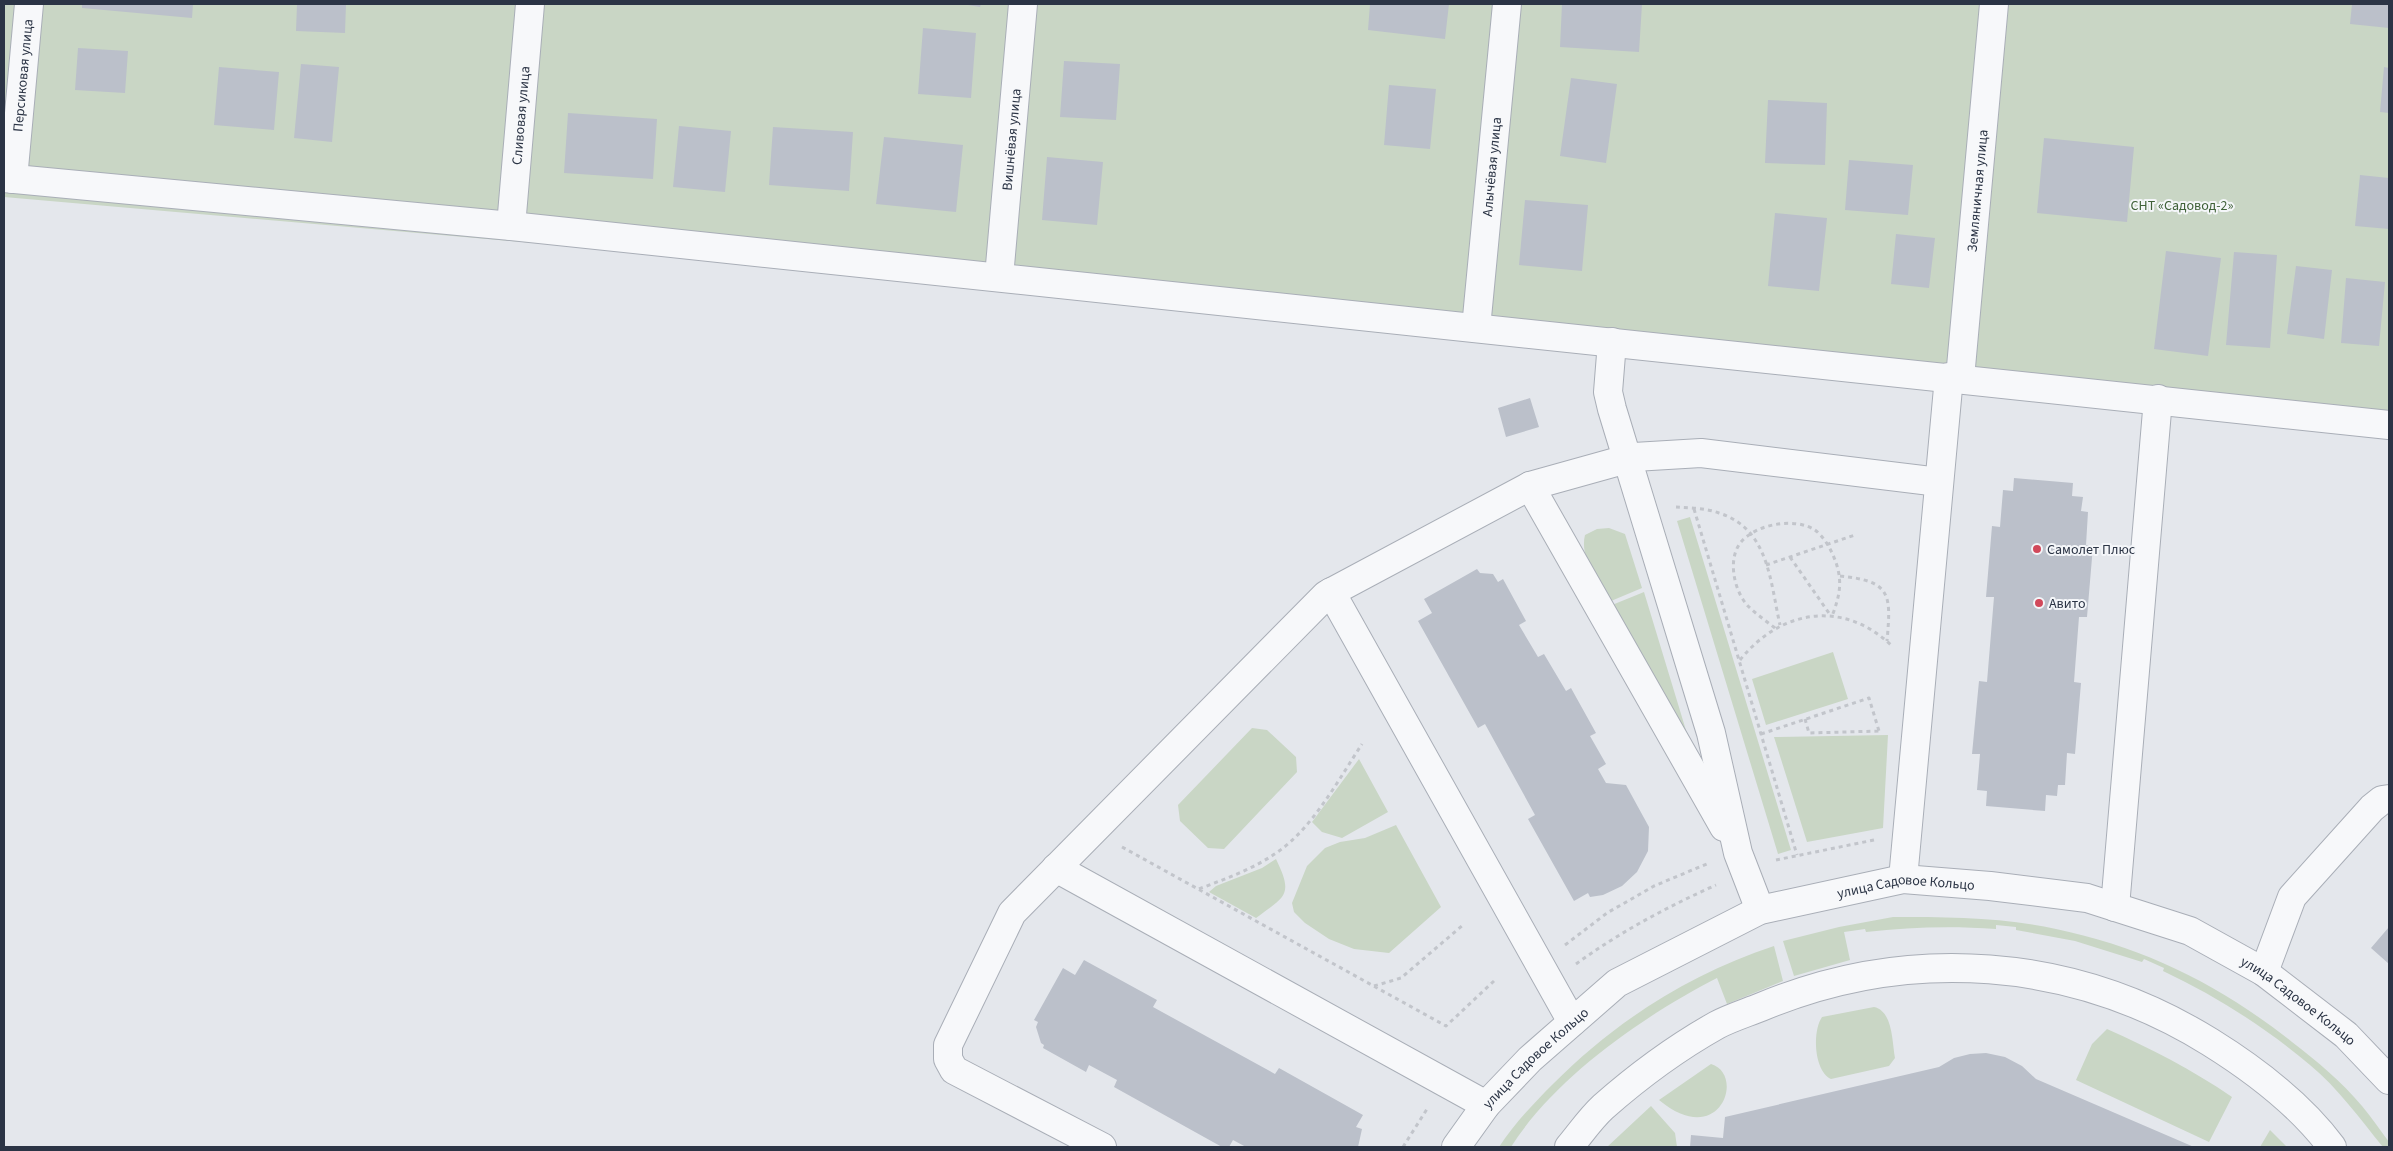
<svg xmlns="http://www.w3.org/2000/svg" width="2393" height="1151" font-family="'Source Sans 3',sans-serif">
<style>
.green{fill:#c9d6c5}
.building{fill:#bbc0ca}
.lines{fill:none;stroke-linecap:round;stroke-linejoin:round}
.minor-casing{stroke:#a9aeb7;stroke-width:30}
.path{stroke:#c2c5cb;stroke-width:3;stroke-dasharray:4 4;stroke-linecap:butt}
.minor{stroke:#f7f8fa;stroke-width:28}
.poi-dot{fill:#d1495b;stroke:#f4f6f9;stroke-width:2}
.labels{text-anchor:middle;stroke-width:4;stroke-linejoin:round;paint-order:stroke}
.street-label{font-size:14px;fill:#2b3445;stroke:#f4f6f9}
.park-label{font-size:14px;fill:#3f6138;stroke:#f4f6f9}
.poi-label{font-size:14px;fill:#2b3445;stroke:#f4f6f9;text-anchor:start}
</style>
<rect width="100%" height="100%" fill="#e4e7ec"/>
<!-- green -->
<path class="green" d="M 4,4 L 2389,4 L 2389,430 L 1040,287 L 4,197 Z
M 1690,517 L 1791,850 L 1778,854 L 1677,521 Z
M 1609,528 L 1625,534 L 1642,588 L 1611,601 C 1600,582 1579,559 1585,535 L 1597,529 Z
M 1644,592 L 1688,737 L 1612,605 Z
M 1833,652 L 1848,699 L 1766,725 L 1752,679 Z
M 1252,728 L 1267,730 L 1296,757 L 1297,772 L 1224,849 L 1208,848 L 1180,821 L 1178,805 Z
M 1888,735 L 1883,828 L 1807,842 L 1774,737 Z
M 1359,759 L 1388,812 L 1342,838 L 1322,832 L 1312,822 Z
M 1396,825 L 1441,907 L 1389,953 L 1354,949 L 1329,939 L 1305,923 L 1294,912 L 1292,903 L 1307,866 L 1325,848 L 1340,842 L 1365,838 Z
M 1276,859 C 1294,896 1285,896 1256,918 L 1209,892 L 1216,886 L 1262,868 Z
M 1893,917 C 1947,917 2003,917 2056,929 C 2146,948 2220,985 2292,1042 C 2317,1061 2342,1082 2362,1106 C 2372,1118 2380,1130 2389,1142 L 2389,1147 L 2383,1147 C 2360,1119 2338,1088 2310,1065 C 2265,1027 2216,996 2163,971 L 2164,968 L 2144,959 L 2142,962 L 2075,941 L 2016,930 L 2016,927 L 1996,925 L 1996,929 C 1952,926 1910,927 1866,932 L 1865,929 L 1844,932 L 1850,960 L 1794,976 L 1783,941 L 1839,927 Z
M 1774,946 L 1783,981 L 1727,1004 L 1717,978 C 1645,1015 1555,1077 1511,1147 L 1499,1147 C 1514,1124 1534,1103 1553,1084 C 1616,1021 1689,974 1774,946 Z
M 1874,1007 C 1893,1011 1892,1042 1895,1058 L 1889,1066 L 1831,1079 C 1814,1071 1812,1032 1822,1017 Z
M 2107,1029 C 2152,1049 2191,1069 2232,1097 L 2209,1142 L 2076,1080 L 2092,1044 Z
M 1711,1064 C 1746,1074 1720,1151 1659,1100 Z
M 1651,1106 L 1675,1133 L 1677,1147 L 1607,1147 Z
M 2270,1130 L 2287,1147 L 2260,1147 Z"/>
<!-- building -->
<path class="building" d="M 82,4 L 193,4 L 192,18 L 82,8 Z
M 297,4 L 346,4 L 345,33 L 296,31 Z
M 962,4 L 981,4 L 980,7 Z
M 1370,4 L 1449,4 L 1445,39 L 1368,30 Z
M 1562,4 L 1642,4 L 1639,52 L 1560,47 Z
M 2352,4 L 2389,4 L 2389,28 L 2350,24 Z
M 923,28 L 976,33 L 971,98 L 918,94 Z
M 78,48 L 128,51 L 125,93 L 75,90 Z
M 1064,61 L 1120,64 L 1116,120 L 1060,117 Z
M 301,64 L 339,67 L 332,142 L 294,138 Z
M 219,67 L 279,72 L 274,130 L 214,125 Z
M 2384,67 L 2389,68 L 2389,113 L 2380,112 Z
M 1571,78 L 1617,84 L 1606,163 L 1560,156 Z
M 1389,85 L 1436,89 L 1430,149 L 1384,145 Z
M 1768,100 L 1827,103 L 1825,165 L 1765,163 Z
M 568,113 L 657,119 L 653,179 L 564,173 Z
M 679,126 L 731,131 L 725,192 L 673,187 Z
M 773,127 L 853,132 L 849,191 L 769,185 Z
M 884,137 L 963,145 L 956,212 L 876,204 Z
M 2044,138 L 2134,147 L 2127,222 L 2037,213 Z
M 1047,157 L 1103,162 L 1097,225 L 1042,220 Z
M 1849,160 L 1913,165 L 1908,215 L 1845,210 Z
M 2360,175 L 2389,178 L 2389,229 L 2355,226 Z
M 1525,200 L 1588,205 L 1582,271 L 1519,265 Z
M 1775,213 L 1827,218 L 1819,291 L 1768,286 Z
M 1896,234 L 1935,238 L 1929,288 L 1891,284 Z
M 2166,251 L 2221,258 L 2208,356 L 2154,349 Z
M 2234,252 L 2277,255 L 2270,348 L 2226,345 Z
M 2296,266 L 2332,270 L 2324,339 L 2287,334 Z
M 2346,278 L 2385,282 L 2379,346 L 2341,343 Z
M 1530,398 L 1539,427 L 1506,437 L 1498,408 Z
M 2014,478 L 2073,483 L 2072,496 L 2083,497 L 2081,511 L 2088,512 L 2086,545 L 2093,546 L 2087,617 L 2079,617 L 2074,682 L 2081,683 L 2075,754 L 2067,753 L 2065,785 L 2058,785 L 2057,796 L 2046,795 L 2045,811 L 1986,806 L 1987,791 L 1977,790 L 1980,754 L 1972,754 L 1979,681 L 1987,682 L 1994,597 L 1986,597 L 1992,526 L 2000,527 L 2003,490 L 2013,491 Z
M 1477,569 L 1480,573 L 1493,574 L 1498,582 L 1503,579 L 1526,621 L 1519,625 L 1538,657 L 1544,654 L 1566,691 L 1571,688 L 1596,733 L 1590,736 L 1606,764 L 1598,769 L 1606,783 L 1626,785 L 1649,827 L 1648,851 L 1637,872 L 1622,886 L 1603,895 L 1590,897 L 1588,893 L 1574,901 L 1528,819 L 1535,815 L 1485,724 L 1478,728 L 1418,621 L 1432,613 L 1424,599 Z
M 2389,927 L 2389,964 L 2371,948 Z
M 1084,960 L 1157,1000 L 1153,1007 L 1275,1074 L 1279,1068 L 1363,1115 L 1356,1127 L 1362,1129 L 1358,1147 L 1246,1147 L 1233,1140 L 1229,1147 L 1222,1147 L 1114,1087 L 1117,1080 L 1089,1065 L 1086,1072 L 1043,1048 L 1044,1045 L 1041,1043 L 1036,1027 L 1038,1022 L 1034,1020 L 1063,968 L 1075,975 Z
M 1986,1053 L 2005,1057 L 2022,1066 L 2036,1079 L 2194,1147 L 1690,1147 L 1691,1135 L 1723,1138 L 1725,1117 L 1939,1067 L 1954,1058 L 1970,1054 Z"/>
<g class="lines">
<defs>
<g id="minor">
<path d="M 4,178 L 511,226 L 2389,425"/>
<path id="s1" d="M 13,179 L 29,4"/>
<path id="s2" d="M 511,226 L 530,4"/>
<path id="s3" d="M 999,277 L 1023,4"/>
<path id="s4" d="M 1476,328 L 1507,4"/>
<path d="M 1612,342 L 1608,392 L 1612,409 L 1711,733 L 1738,853 L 1760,910"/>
<path id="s5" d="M 1960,378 L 1994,4"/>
<path d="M 1530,486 L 1724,827"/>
<path d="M 1331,592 L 1572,1022"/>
<path d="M 1056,868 L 1486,1105"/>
<path d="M 1903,879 L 1949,377"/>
<path d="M 2115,907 L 2158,399"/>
<path d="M 2264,972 L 2292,897 L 2372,808 L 2382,800 L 2389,799"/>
<path d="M 1102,1147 L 954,1070 L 948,1059 L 948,1045 L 1012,913 L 1326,595 L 1530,486 L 1634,457 L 1701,453 L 1939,482"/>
<path id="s6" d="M 1456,1147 L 1486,1105 L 1530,1059 L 1617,983 L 1760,910 L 1903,879 L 1990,886 L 2087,898 L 2190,931 L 2264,972 L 2346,1035 L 2389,1080"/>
<path d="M 1569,1147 C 1580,1134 1590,1119 1603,1107 C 1637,1077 1676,1048 1717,1025 C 1730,1018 1746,1013 1761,1007 C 1909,945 2073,957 2210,1042 C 2255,1070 2300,1104 2332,1147"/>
</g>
</defs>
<!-- minor casing -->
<use href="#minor" class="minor-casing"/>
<!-- path -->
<path class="path" d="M 1676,507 C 1690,508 1706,508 1719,513 C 1769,529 1770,581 1780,625
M 1694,509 L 1797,855
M 1790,557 L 1831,616
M 1766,565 L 1855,535
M 1840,576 C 1892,581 1891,595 1887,641
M 1775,628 C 1766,621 1756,614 1748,606 C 1734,591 1727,559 1741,542 C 1756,524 1795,517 1815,530 C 1823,536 1829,546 1833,555 C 1843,578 1841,593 1832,616
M 1740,660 C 1780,610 1842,599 1891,645
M 1805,719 L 1809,733 L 1880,731
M 1761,734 L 1869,698 L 1879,731
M 1122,847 L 1446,1026 L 1494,981
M 1776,860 L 1874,840
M 1199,889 C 1227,878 1254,869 1279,851 C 1313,827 1339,779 1362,744
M 1565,945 L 1607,913 L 1654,886 L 1709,863
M 1576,964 C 1620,932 1667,907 1716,885
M 1374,986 L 1401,978 L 1463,925
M 1403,1147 L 1427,1109"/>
<!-- minor -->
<use href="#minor" class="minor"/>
</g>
<!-- markers -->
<g class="poi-dot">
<circle cx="2037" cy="549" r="5"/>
<circle cx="2039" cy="603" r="5"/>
</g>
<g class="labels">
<!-- street labels -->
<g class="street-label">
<text dy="5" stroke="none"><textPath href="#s1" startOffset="104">Персиковая улица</textPath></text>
<text dy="5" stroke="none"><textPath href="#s2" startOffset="111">Сливовая улица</textPath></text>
<text dy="5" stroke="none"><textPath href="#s3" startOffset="138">Вишнёвая улица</textPath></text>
<text dy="5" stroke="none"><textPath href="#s4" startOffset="162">Алычёвая улица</textPath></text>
<text dy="5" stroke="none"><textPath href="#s5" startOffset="188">Земляничная улица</textPath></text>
<text dy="5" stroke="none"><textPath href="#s6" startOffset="540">улица Садовое Кольцо</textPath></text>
<text dy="5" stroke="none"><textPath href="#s6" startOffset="960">улица Садовое Кольцо</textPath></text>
<text dy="5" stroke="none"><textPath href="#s6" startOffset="120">улица Садовое Кольцо</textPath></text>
</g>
<!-- park labels -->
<g class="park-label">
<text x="2182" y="210">СНТ «Садовод-2»</text>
</g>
<!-- poi labels -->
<g class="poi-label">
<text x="2047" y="554">Самолет Плюс</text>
<text x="2049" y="608">Авито</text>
</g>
</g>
<!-- border -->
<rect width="2393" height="1151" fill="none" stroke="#2b3445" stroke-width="10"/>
</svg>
